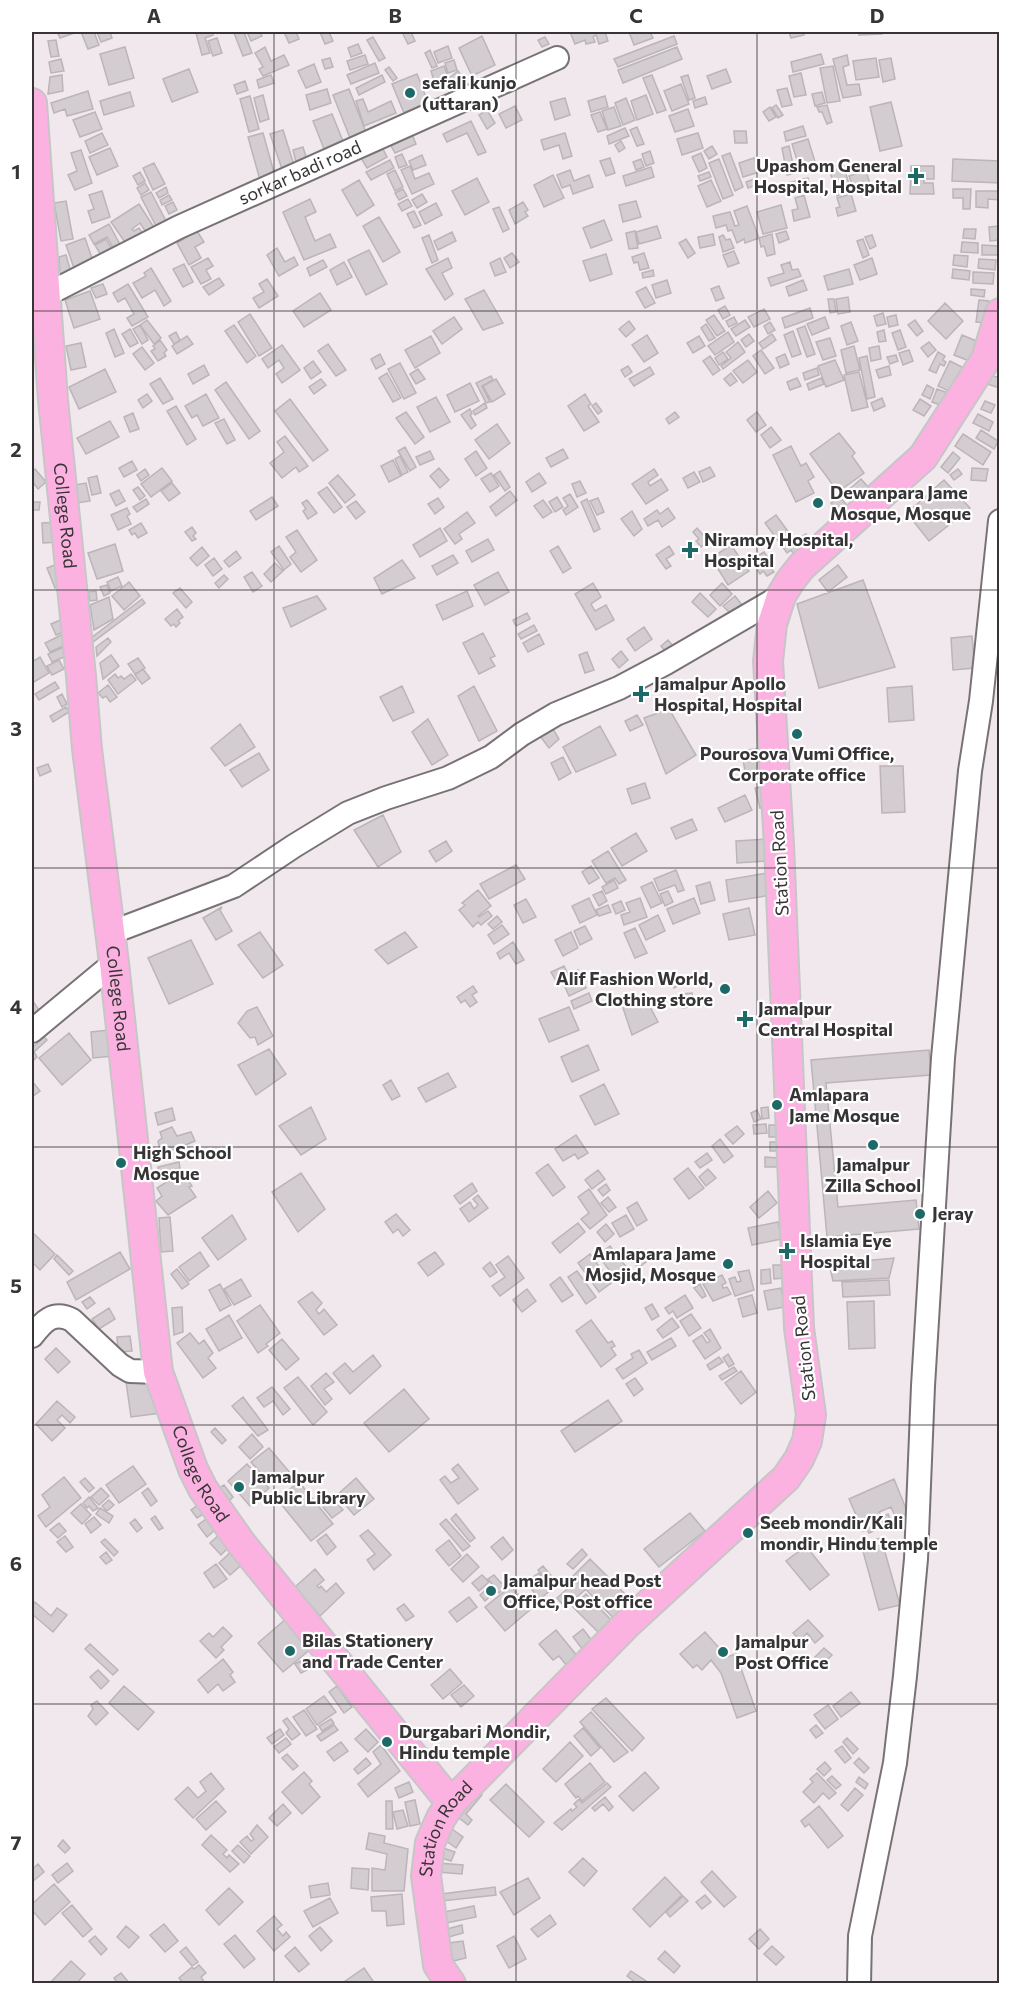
<svg xmlns="http://www.w3.org/2000/svg" width="1031" height="2015" font-family="Commissioner,sans-serif">
<style>
.building{fill:#d3ccd0;stroke:#bbb4b8;stroke-width:1.5}
.lines{fill:none;stroke-linecap:round;stroke-linejoin:round}
.minor-casing{stroke:#787275;stroke-width:26}
.major-casing{stroke:#c7c6c6;stroke-width:32}
.minor{stroke:#fff;stroke-width:22}
.major{stroke:#fbb2e1;stroke-width:28}
.grid{fill:none;stroke:#363435;stroke-width:1.5;stroke-opacity:0.55}
.poi-dot{fill:#1c6967;stroke:#fff;stroke-width:2}
.labels{text-anchor:middle;stroke-width:4.5;stroke-linejoin:round;paint-order:stroke}
.poi-label{font-size:18px;font-weight:bold;fill:#363435;stroke:#fff;text-anchor:start}
.street-label{font-size:18px;fill:#363435;stroke:#fff}
.neatline{fill:none;stroke:#363435;stroke-width:2}
.grid-label{font-size:20px;text-anchor:middle;font-weight:bold;fill:#363435}
</style>
<rect width="100%" height="100%" fill="#f0e8ed"/>
<!-- building -->
<path class="building" d="M 57,32 L 77,32 L 60,38 Z
M 81,32 L 94,32 L 99,45 L 88,49 Z
M 97,32 L 110,32 L 112,38 L 101,42 Z
M 200,32 L 212,32 L 213,35 L 205,38 L 210,53 L 202,55 L 196,33 Z
M 237,32 L 244,32 L 252,53 L 243,56 L 234,33 Z
M 247,32 L 260,32 L 262,36 L 251,41 Z
M 284,32 L 296,32 L 299,39 L 289,43 Z
M 320,32 L 329,32 L 333,41 L 325,44 Z
M 402,32 L 411,32 L 415,41 L 408,44 Z
M 570,32 L 605,32 L 608,41 L 599,44 L 596,35 L 593,37 L 595,42 L 586,44 L 585,40 L 575,44 Z
M 629,32 L 650,32 L 653,38 L 634,45 Z
M 789,32 L 803,32 L 804,35 L 791,38 Z
M 859,32 L 882,32 L 882,34 L 859,35 Z
M 482,36 L 495,65 L 472,76 L 459,48 Z
M 674,36 L 677,44 L 618,67 L 614,59 Z
M 373,37 L 385,58 L 379,61 L 367,40 Z
M 545,37 L 549,44 L 542,47 L 538,40 Z
M 217,38 L 222,53 L 213,56 L 208,41 Z
M 56,40 L 59,56 L 51,57 L 48,41 Z
M 358,44 L 362,53 L 351,57 L 348,48 Z
M 448,46 L 452,58 L 438,63 L 434,52 Z
M 125,47 L 134,78 L 109,85 L 100,54 Z
M 265,47 L 271,61 L 284,55 L 289,65 L 263,76 L 259,69 L 263,67 L 255,53 Z
M 677,47 L 682,59 L 623,83 L 618,70 Z
M 430,50 L 437,66 L 432,68 L 425,53 Z
M 821,54 L 824,64 L 793,72 L 791,62 Z
M 365,55 L 368,64 L 350,70 L 347,61 Z
M 847,55 L 849,65 L 843,67 L 847,85 L 859,84 L 861,95 L 843,98 L 833,59 Z
M 330,58 L 333,67 L 325,69 L 322,60 Z
M 876,58 L 879,77 L 856,80 L 853,61 Z
M 891,58 L 895,79 L 883,82 L 879,60 Z
M 61,59 L 64,71 L 51,73 L 49,62 Z
M 454,60 L 457,70 L 448,73 L 445,63 Z
M 375,63 L 379,73 L 351,84 L 347,75 Z
M 314,64 L 321,82 L 306,88 L 298,71 Z
M 444,66 L 448,77 L 434,81 L 431,71 Z
M 833,66 L 840,101 L 827,103 L 820,68 Z
M 389,67 L 397,78 L 393,81 L 385,70 Z
M 189,69 L 198,92 L 172,102 L 163,79 Z
M 726,69 L 731,82 L 712,89 L 707,76 Z
M 458,71 L 468,84 L 459,90 L 449,78 Z
M 801,73 L 806,95 L 794,97 L 789,76 Z
M 417,74 L 428,102 L 404,113 L 392,84 Z
M 62,75 L 63,91 L 48,94 L 50,77 Z
M 271,75 L 274,83 L 259,88 L 257,80 Z
M 382,75 L 385,82 L 359,95 L 356,88 Z
M 652,75 L 666,110 L 657,113 L 643,78 Z
M 688,75 L 695,98 L 689,100 L 681,77 Z
M 245,81 L 248,90 L 237,94 L 234,85 Z
M 681,84 L 689,104 L 672,111 L 664,91 Z
M 787,88 L 792,105 L 782,107 L 777,90 Z
M 327,89 L 331,103 L 310,110 L 306,95 Z
M 349,89 L 366,132 L 350,138 L 333,95 Z
M 88,91 L 93,109 L 67,116 L 65,109 L 54,113 L 51,103 Z
M 130,92 L 134,106 L 104,115 L 100,101 Z
M 822,92 L 825,103 L 815,106 L 812,94 Z
M 263,95 L 269,119 L 260,122 L 254,98 Z
M 646,95 L 653,114 L 637,120 L 631,101 Z
M 250,96 L 259,129 L 249,132 L 240,99 Z
M 605,96 L 608,107 L 591,112 L 588,101 Z
M 705,97 L 707,104 L 695,108 L 693,101 Z
M 565,98 L 570,115 L 555,120 L 550,102 Z
M 626,98 L 635,120 L 623,125 L 615,103 Z
M 363,99 L 368,112 L 391,101 L 396,113 L 364,126 L 356,101 Z
M 891,102 L 902,146 L 880,151 L 870,107 Z
M 776,105 L 783,115 L 778,118 L 772,108 Z
M 827,105 L 832,122 L 827,124 L 822,112 L 819,112 L 817,107 Z
M 515,106 L 522,120 L 506,128 L 499,114 Z
M 614,107 L 621,126 L 608,130 L 602,111 Z
M 770,107 L 776,117 L 769,121 L 763,112 Z
M 688,109 L 694,126 L 675,132 L 669,116 Z
M 487,110 L 495,123 L 487,129 L 479,115 Z
M 95,112 L 102,129 L 80,137 L 73,120 Z
M 600,112 L 607,129 L 598,132 L 591,115 Z
M 332,114 L 343,141 L 324,149 L 313,121 Z
M 471,121 L 486,152 L 478,155 L 467,133 L 447,142 L 443,134 Z
M 803,126 L 806,136 L 786,141 L 784,132 Z
M 637,127 L 644,144 L 637,146 L 630,130 Z
M 625,128 L 629,136 L 609,144 L 607,136 Z
M 283,130 L 294,165 L 282,169 L 270,134 Z
M 734,131 L 746,131 L 747,143 L 735,143 Z
M 102,133 L 108,145 L 90,153 L 85,141 Z
M 263,133 L 275,176 L 260,180 L 248,137 Z
M 565,133 L 572,156 L 563,159 L 559,145 L 544,150 L 541,140 Z
M 698,133 L 703,148 L 682,155 L 677,139 Z
M 412,134 L 416,144 L 395,153 L 390,144 Z
M 808,139 L 816,165 L 800,170 L 792,144 Z
M 621,141 L 625,148 L 619,152 L 615,145 Z
M 712,146 L 717,154 L 709,159 L 704,151 Z
M 789,146 L 795,173 L 787,175 L 782,148 Z
M 303,147 L 308,163 L 297,166 L 293,150 Z
M 382,147 L 387,157 L 367,168 L 361,158 Z
M 110,148 L 118,166 L 97,175 L 89,157 Z
M 81,150 L 92,183 L 75,190 L 68,175 L 77,171 L 71,153 Z
M 650,151 L 654,163 L 646,166 L 642,154 Z
M 701,153 L 707,168 L 699,172 L 692,157 Z
M 730,153 L 743,187 L 735,191 L 722,156 Z
M 402,154 L 407,165 L 399,168 L 395,157 Z
M 422,155 L 426,165 L 413,170 L 409,161 Z
M 610,158 L 615,173 L 606,176 L 600,161 Z
M 754,158 L 759,172 L 743,177 L 739,163 Z
M 641,159 L 644,167 L 636,170 L 633,162 Z
M 719,159 L 733,195 L 723,199 L 709,163 Z
M 953,159 L 1000,161 L 1000,183 L 952,181 Z
M 390,160 L 394,168 L 371,180 L 366,172 Z
M 154,163 L 165,184 L 153,190 L 143,168 Z
M 843,164 L 851,191 L 837,196 L 829,168 Z
M 410,166 L 415,179 L 429,173 L 434,184 L 412,194 L 401,170 Z
M 911,166 L 934,166 L 934,179 L 924,179 L 924,183 L 933,183 L 934,194 L 910,194 Z
M 651,167 L 654,177 L 626,186 L 623,176 Z
M 395,170 L 403,187 L 395,191 L 387,174 Z
M 570,170 L 574,181 L 589,175 L 593,187 L 573,194 L 570,185 L 562,188 L 557,175 Z
M 866,171 L 871,187 L 855,193 L 849,176 Z
M 140,172 L 145,181 L 138,185 L 133,176 Z
M 709,172 L 711,177 L 700,181 L 698,176 Z
M 553,175 L 564,198 L 544,207 L 534,185 Z
M 477,178 L 489,202 L 465,215 L 452,191 Z
M 757,178 L 759,184 L 748,188 L 746,182 Z
M 808,178 L 810,188 L 789,193 L 787,183 Z
M 359,180 L 374,205 L 357,216 L 342,190 Z
M 711,180 L 721,201 L 707,207 L 698,186 Z
M 145,183 L 149,190 L 141,195 L 137,188 Z
M 166,187 L 168,193 L 159,198 L 156,193 Z
M 403,189 L 407,196 L 399,200 L 395,193 Z
M 953,189 L 971,189 L 970,209 L 963,209 L 963,198 L 953,198 Z
M 102,191 L 110,217 L 92,223 L 88,211 L 94,209 L 89,195 Z
M 976,191 L 1000,191 L 1000,200 L 988,199 L 988,208 L 976,207 Z
M 151,192 L 166,221 L 156,226 L 141,197 Z
M 422,194 L 427,202 L 417,208 L 412,200 Z
M 851,194 L 856,211 L 838,216 L 836,208 L 840,207 L 837,198 Z
M 169,195 L 172,200 L 162,205 L 160,200 Z
M 804,195 L 810,217 L 794,221 L 792,210 L 798,209 L 795,198 Z
M 310,199 L 316,212 L 305,217 L 315,241 L 330,234 L 336,247 L 304,260 L 283,212 Z
M 408,199 L 412,206 L 402,211 L 398,204 Z
M 66,201 L 73,239 L 61,241 L 54,203 Z
M 636,201 L 641,217 L 623,222 L 619,205 Z
M 173,202 L 177,210 L 169,214 L 165,206 Z
M 523,202 L 528,210 L 525,212 L 528,216 L 515,224 L 509,210 Z
M 436,203 L 442,215 L 425,224 L 419,212 Z
M 139,204 L 155,229 L 147,234 L 140,223 L 132,229 L 134,231 L 139,228 L 145,237 L 129,248 L 111,222 Z
M 781,205 L 787,228 L 763,234 L 757,212 Z
M 747,206 L 759,238 L 745,243 L 744,239 L 737,243 L 732,230 L 728,231 L 726,225 L 716,228 L 713,216 L 730,212 L 735,226 L 739,225 L 734,211 Z
M 499,207 L 509,229 L 503,232 L 493,209 Z
M 414,211 L 421,225 L 414,228 L 407,214 Z
M 379,217 L 400,252 L 383,262 L 363,226 Z
M 604,220 L 612,240 L 591,248 L 583,228 Z
M 109,224 L 123,250 L 116,253 L 107,237 L 94,244 L 89,235 Z
M 657,226 L 661,238 L 639,244 L 636,232 Z
M 999,226 L 1000,240 L 990,241 L 989,227 Z
M 964,229 L 976,229 L 975,239 L 963,238 Z
M 197,231 L 204,242 L 195,247 L 201,258 L 189,265 L 177,243 Z
M 635,231 L 638,248 L 629,249 L 626,233 Z
M 786,231 L 789,239 L 779,243 L 776,234 Z
M 452,232 L 456,241 L 438,250 L 434,241 Z
M 713,234 L 715,245 L 700,248 L 698,237 Z
M 772,234 L 775,254 L 767,256 L 764,246 L 761,247 L 759,238 Z
M 429,235 L 438,260 L 432,263 L 422,238 Z
M 723,235 L 726,240 L 730,239 L 734,248 L 723,252 L 719,237 Z
M 872,235 L 876,246 L 870,249 L 865,237 Z
M 85,238 L 94,264 L 75,271 L 66,245 Z
M 106,239 L 114,253 L 103,259 L 95,245 Z
M 686,239 L 695,253 L 688,258 L 679,243 Z
M 863,239 L 869,255 L 863,258 L 857,241 Z
M 962,242 L 978,243 L 978,253 L 961,252 Z
M 982,245 L 998,246 L 998,255 L 982,255 Z
M 277,248 L 285,262 L 294,257 L 298,265 L 279,276 L 267,255 Z
M 369,250 L 387,284 L 366,295 L 348,260 Z
M 734,251 L 739,263 L 728,267 L 723,255 Z
M 512,253 L 519,262 L 510,268 L 504,258 Z
M 644,253 L 649,268 L 640,270 L 638,262 L 634,263 L 632,257 Z
M 606,254 L 612,274 L 590,281 L 583,261 Z
M 66,255 L 72,276 L 60,279 L 59,257 Z
M 954,255 L 968,256 L 967,267 L 953,265 Z
M 208,258 L 213,266 L 206,270 L 211,279 L 201,284 L 191,267 Z
M 448,258 L 452,268 L 442,273 L 453,294 L 445,300 L 426,269 Z
M 500,258 L 506,272 L 495,276 L 490,263 Z
M 872,258 L 877,274 L 860,280 L 854,265 Z
M 979,259 L 996,260 L 995,270 L 978,268 Z
M 323,260 L 327,267 L 310,276 L 307,268 Z
M 344,262 L 352,277 L 337,285 L 330,270 Z
M 790,262 L 792,270 L 798,269 L 801,276 L 771,286 L 768,278 L 784,273 L 781,265 Z
M 184,264 L 193,282 L 183,287 L 173,269 Z
M 151,268 L 171,301 L 164,306 L 155,290 L 142,298 L 133,283 L 146,276 L 144,273 Z
M 849,269 L 853,284 L 828,290 L 824,276 Z
M 953,269 L 970,271 L 969,280 L 952,278 Z
M 653,270 L 654,276 L 643,278 L 642,273 Z
M 973,272 L 994,273 L 993,284 L 973,283 Z
M 219,278 L 224,285 L 209,295 L 203,287 Z
M 267,279 L 278,296 L 259,308 L 253,298 L 264,292 L 259,284 Z
M 667,280 L 671,293 L 656,298 L 652,285 Z
M 803,280 L 807,290 L 789,296 L 786,287 Z
M 103,284 L 107,294 L 96,298 L 91,288 Z
M 128,284 L 148,317 L 132,326 L 127,318 L 134,314 L 125,298 L 118,302 L 113,293 Z
M 719,286 L 724,298 L 716,301 L 711,289 Z
M 646,287 L 655,303 L 645,308 L 636,292 Z
M 971,289 L 985,290 L 984,297 L 971,295 Z
M 484,290 L 503,323 L 483,330 L 465,299 Z
M 90,291 L 100,319 L 74,328 L 65,300 Z
M 320,293 L 331,310 L 304,327 L 293,311 Z
M 848,297 L 850,312 L 838,314 L 836,299 Z
M 828,299 L 834,299 L 836,312 L 830,313 Z
M 979,300 L 989,301 L 986,323 L 976,322 Z
M 945,303 L 963,321 L 946,339 L 928,321 Z
M 725,306 L 730,315 L 723,319 L 718,310 Z
M 810,308 L 813,318 L 785,328 L 782,318 Z
M 764,309 L 770,319 L 754,327 L 748,317 Z
M 883,313 L 886,324 L 877,326 L 874,316 Z
M 250,314 L 272,348 L 259,356 L 238,322 Z
M 714,315 L 725,331 L 717,336 L 706,320 Z
M 896,315 L 898,325 L 889,327 L 887,317 Z
M 454,317 L 462,329 L 442,344 L 433,331 Z
M 734,317 L 737,323 L 729,327 L 726,321 Z
M 825,317 L 829,328 L 812,335 L 807,324 Z
M 147,320 L 161,338 L 154,344 L 140,325 Z
M 745,320 L 750,327 L 736,336 L 731,329 Z
M 915,320 L 923,331 L 917,336 L 908,325 Z
M 629,321 L 635,329 L 626,337 L 619,329 Z
M 770,322 L 775,330 L 768,334 L 764,326 Z
M 851,322 L 858,341 L 847,345 L 841,326 Z
M 706,324 L 715,338 L 709,341 L 701,328 Z
M 140,325 L 148,340 L 142,344 L 133,329 Z
M 234,325 L 256,356 L 247,363 L 225,331 Z
M 805,326 L 815,354 L 807,357 L 797,329 Z
M 114,329 L 124,353 L 115,357 L 106,333 Z
M 130,329 L 138,343 L 130,347 L 122,334 Z
M 884,330 L 886,341 L 879,342 L 877,332 Z
M 900,330 L 906,347 L 898,350 L 892,333 Z
M 793,331 L 801,354 L 792,357 L 784,335 Z
M 176,332 L 180,340 L 174,344 L 169,336 Z
M 728,332 L 734,342 L 715,355 L 708,346 Z
M 749,334 L 754,341 L 746,347 L 741,340 Z
M 772,334 L 776,340 L 763,349 L 759,343 Z
M 647,335 L 658,353 L 644,362 L 632,345 Z
M 962,335 L 979,342 L 972,362 L 954,355 Z
M 187,336 L 193,344 L 177,354 L 172,346 Z
M 431,336 L 440,353 L 415,368 L 405,350 Z
M 699,336 L 705,346 L 693,353 L 687,343 Z
M 830,338 L 836,356 L 823,360 L 816,342 Z
M 160,340 L 167,350 L 164,353 L 166,356 L 158,361 L 151,351 L 155,349 L 153,346 Z
M 738,342 L 745,352 L 723,369 L 721,366 L 731,358 L 726,352 Z
M 929,342 L 936,350 L 928,357 L 921,348 Z
M 81,343 L 86,367 L 71,370 L 66,346 Z
M 328,344 L 346,370 L 336,376 L 318,351 Z
M 282,345 L 300,370 L 282,383 L 276,374 L 284,368 L 279,360 L 268,368 L 262,359 Z
M 854,346 L 860,370 L 846,373 L 841,350 Z
M 879,346 L 881,359 L 871,361 L 869,348 Z
M 142,347 L 154,363 L 145,370 L 133,354 Z
M 761,350 L 774,368 L 765,374 L 753,356 Z
M 909,350 L 913,361 L 903,365 L 899,353 Z
M 723,352 L 728,359 L 719,365 L 715,358 Z
M 938,352 L 945,356 L 943,360 L 946,362 L 944,366 L 940,364 L 936,373 L 929,370 Z
M 380,354 L 385,364 L 376,369 L 371,359 Z
M 785,354 L 789,364 L 780,368 L 776,358 Z
M 896,355 L 898,361 L 890,364 L 887,357 Z
M 710,356 L 720,370 L 713,375 L 703,361 Z
M 867,356 L 875,397 L 867,399 L 859,358 Z
M 748,360 L 757,372 L 743,383 L 733,371 Z
M 835,360 L 844,380 L 826,387 L 818,366 Z
M 313,361 L 321,372 L 311,379 L 304,368 Z
M 950,361 L 968,370 L 957,395 L 938,386 Z
M 400,363 L 416,393 L 404,399 L 388,369 Z
M 204,365 L 209,375 L 193,384 L 188,374 Z
M 628,366 L 632,372 L 625,377 L 621,370 Z
M 889,366 L 891,375 L 879,378 L 876,370 Z
M 650,367 L 654,374 L 634,386 L 629,379 Z
M 817,368 L 819,375 L 805,380 L 803,373 Z
M 105,369 L 116,392 L 79,409 L 69,387 Z
M 418,369 L 425,379 L 416,384 L 410,374 Z
M 859,372 L 868,407 L 852,411 L 844,375 Z
M 387,373 L 401,398 L 393,402 L 379,378 Z
M 731,373 L 737,381 L 730,386 L 724,379 Z
M 987,374 L 1000,378 L 1000,388 L 984,383 Z
M 491,376 L 493,380 L 482,386 L 490,402 L 486,403 L 476,383 Z
M 160,378 L 173,399 L 163,404 L 150,384 Z
M 797,378 L 801,386 L 790,390 L 787,382 Z
M 821,378 L 824,384 L 809,390 L 807,384 Z
M 321,379 L 326,385 L 314,394 L 309,387 Z
M 496,379 L 505,394 L 492,402 L 483,386 Z
M 226,382 L 260,431 L 249,439 L 215,390 Z
M 470,383 L 479,401 L 455,412 L 447,395 Z
M 927,385 L 934,389 L 930,399 L 922,395 Z
M 937,389 L 953,395 L 948,408 L 932,402 Z
M 147,394 L 152,401 L 143,408 L 138,400 Z
M 206,394 L 219,418 L 203,426 L 197,415 L 192,418 L 185,406 Z
M 585,394 L 591,404 L 588,406 L 599,422 L 584,431 L 568,406 Z
M 436,397 L 450,422 L 430,432 L 417,407 Z
M 882,398 L 885,406 L 874,411 L 871,403 Z
M 290,399 L 328,450 L 313,461 L 275,411 Z
M 920,399 L 931,406 L 924,416 L 913,410 Z
M 985,401 L 995,405 L 991,413 L 981,409 Z
M 485,403 L 487,408 L 475,415 L 473,411 Z
M 596,403 L 602,411 L 598,414 L 592,406 Z
M 176,406 L 196,439 L 187,445 L 167,411 Z
M 470,409 L 472,414 L 470,415 L 476,425 L 471,429 L 461,415 Z
M 406,412 L 424,437 L 415,444 L 396,418 Z
M 675,412 L 679,417 L 669,424 L 666,419 Z
M 757,412 L 766,425 L 756,432 L 747,420 Z
M 133,413 L 139,429 L 130,432 L 124,417 Z
M 978,414 L 993,422 L 989,431 L 973,423 Z
M 224,419 L 235,440 L 227,444 L 215,423 Z
M 110,421 L 119,437 L 86,454 L 77,438 Z
M 497,424 L 510,443 L 489,459 L 475,440 Z
M 771,427 L 781,440 L 770,448 L 761,435 Z
M 981,430 L 998,441 L 994,449 L 976,438 Z
M 839,433 L 855,453 L 852,456 L 864,473 L 838,492 L 810,454 Z
M 963,434 L 991,452 L 983,465 L 955,446 Z
M 285,436 L 308,466 L 299,472 L 296,467 L 282,478 L 270,463 L 284,452 L 277,442 Z
M 791,446 L 801,466 L 806,463 L 814,477 L 808,481 L 814,493 L 796,502 L 773,455 Z
M 405,447 L 416,467 L 410,471 L 398,451 Z
M 563,449 L 568,458 L 551,467 L 546,458 Z
M 430,451 L 434,459 L 420,465 L 416,457 Z
M 476,451 L 487,468 L 476,476 L 465,459 Z
M 953,452 L 960,458 L 948,473 L 941,467 Z
M 400,456 L 408,472 L 402,475 L 395,459 Z
M 393,460 L 401,476 L 389,482 L 381,466 Z
M 132,461 L 137,470 L 124,477 L 119,468 Z
M 710,467 L 715,476 L 703,482 L 699,472 Z
M 162,468 L 172,481 L 151,497 L 141,484 Z
M 439,468 L 449,480 L 440,488 L 430,476 Z
M 972,468 L 988,469 L 986,481 L 971,480 Z
M 35,469 L 46,482 L 38,489 L 32,481 L 32,472 Z
M 145,469 L 149,475 L 141,481 L 137,475 Z
M 654,469 L 658,475 L 648,482 L 650,486 L 661,479 L 668,490 L 646,504 L 632,484 Z
M 958,469 L 962,474 L 954,480 L 950,475 Z
M 500,471 L 510,487 L 505,491 L 494,475 Z
M 694,472 L 700,482 L 688,488 L 683,478 Z
M 491,473 L 499,486 L 490,492 L 481,479 Z
M 539,473 L 546,483 L 532,492 L 526,482 Z
M 338,475 L 355,495 L 345,503 L 329,483 Z
M 97,476 L 101,493 L 92,495 L 88,478 Z
M 861,479 L 870,489 L 853,504 L 844,494 Z
M 944,480 L 970,508 L 929,541 L 907,513 Z
M 580,481 L 586,493 L 577,497 L 572,484 Z
M 86,483 L 90,501 L 77,503 L 74,485 Z
M 172,483 L 180,493 L 169,501 L 161,491 Z
M 138,487 L 145,496 L 140,500 L 133,490 Z
M 327,487 L 342,507 L 334,513 L 318,493 Z
M 119,490 L 125,501 L 116,506 L 110,494 Z
M 510,491 L 517,500 L 496,516 L 490,507 Z
M 570,494 L 578,507 L 566,515 L 563,510 L 568,506 L 563,498 Z
M 839,496 L 852,511 L 844,518 L 831,503 Z
M 272,497 L 278,506 L 256,520 L 250,511 Z
M 557,497 L 563,507 L 555,512 L 549,502 Z
M 438,498 L 444,507 L 435,514 L 428,504 Z
M 598,498 L 604,512 L 597,515 L 590,501 Z
M 146,499 L 149,504 L 137,512 L 133,507 Z
M 587,499 L 600,529 L 594,532 L 581,502 Z
M 307,500 L 317,513 L 308,519 L 303,511 L 306,509 L 302,503 Z
M 543,500 L 552,512 L 543,518 L 534,506 Z
M 356,501 L 365,512 L 356,519 L 347,507 Z
M 32,502 L 40,502 L 39,510 L 32,510 Z
M 127,508 L 130,514 L 127,516 L 131,524 L 118,530 L 111,515 Z
M 668,508 L 675,518 L 662,527 L 658,520 L 648,526 L 644,519 L 657,510 L 660,514 Z
M 632,511 L 642,529 L 634,536 L 621,519 Z
M 467,512 L 475,523 L 459,534 L 462,539 L 455,544 L 444,529 Z
M 776,515 L 795,541 L 806,534 L 813,544 L 795,556 L 791,550 L 787,553 L 765,523 Z
M 59,522 L 60,542 L 43,543 L 42,523 Z
M 141,523 L 147,533 L 138,538 L 135,533 L 132,535 L 129,530 Z
M 192,527 L 196,533 L 193,536 L 196,539 L 192,541 L 185,532 Z
M 440,528 L 447,541 L 420,557 L 413,545 Z
M 697,528 L 708,541 L 701,547 L 696,541 L 699,539 L 693,532 Z
M 297,530 L 317,560 L 301,572 L 290,557 L 296,552 L 286,537 Z
M 488,539 L 494,550 L 472,562 L 466,551 Z
M 115,544 L 123,571 L 97,579 L 88,553 Z
M 731,545 L 749,571 L 728,585 L 711,558 Z
M 279,546 L 291,564 L 284,570 L 271,552 Z
M 558,546 L 571,568 L 563,573 L 550,551 Z
M 669,546 L 674,554 L 666,559 L 671,566 L 666,569 L 656,555 Z
M 202,547 L 209,556 L 197,566 L 190,558 Z
M 236,551 L 241,558 L 229,567 L 224,561 Z
M 764,552 L 773,565 L 770,567 L 774,572 L 767,576 L 763,571 L 760,574 L 751,560 Z
M 453,555 L 458,563 L 437,575 L 432,566 Z
M 214,558 L 222,569 L 213,576 L 205,565 Z
M 402,560 L 415,578 L 382,594 L 374,578 Z
M 60,563 L 68,583 L 55,588 L 47,568 Z
M 275,563 L 283,571 L 271,582 L 264,574 Z
M 838,565 L 847,577 L 828,592 L 819,580 Z
M 252,572 L 262,586 L 253,592 L 244,577 Z
M 498,572 L 509,592 L 485,605 L 474,585 Z
M 224,575 L 228,579 L 219,588 L 215,583 Z
M 118,577 L 122,586 L 111,591 L 107,582 Z
M 863,580 L 895,667 L 819,688 L 797,604 Z
M 129,582 L 140,596 L 124,610 L 112,596 Z
M 593,583 L 601,597 L 591,604 L 595,611 L 606,605 L 614,620 L 596,630 L 575,594 Z
M 722,583 L 732,594 L 720,606 L 710,595 Z
M 107,585 L 110,593 L 104,596 L 100,587 Z
M 180,588 L 192,602 L 186,608 L 173,593 Z
M 96,591 L 97,600 L 90,601 L 88,592 Z
M 467,591 L 473,606 L 443,620 L 436,605 Z
M 700,593 L 716,609 L 708,617 L 692,602 Z
M 317,596 L 326,609 L 291,627 L 283,608 Z
M 735,596 L 742,605 L 731,614 L 723,606 Z
M 109,597 L 113,619 L 94,630 L 90,605 Z
M 142,599 L 145,603 L 93,642 L 91,638 Z
M 177,609 L 183,617 L 178,621 L 180,623 L 176,627 L 174,624 L 171,626 L 165,619 Z
M 527,613 L 530,619 L 516,626 L 513,620 Z
M 65,618 L 70,629 L 56,635 L 51,624 Z
M 534,625 L 537,631 L 521,639 L 518,634 Z
M 644,627 L 652,639 L 635,651 L 627,639 Z
M 65,633 L 70,643 L 50,652 L 45,643 Z
M 483,633 L 495,656 L 490,658 L 495,666 L 479,674 L 463,643 Z
M 539,634 L 544,644 L 528,652 L 523,643 Z
M 972,636 L 975,668 L 953,670 L 951,638 Z
M 108,638 L 111,642 L 97,656 L 96,647 Z
M 668,640 L 679,653 L 672,659 L 661,646 Z
M 66,646 L 69,655 L 52,662 L 48,654 Z
M 621,651 L 628,660 L 619,668 L 612,659 Z
M 587,652 L 594,670 L 585,673 L 579,655 Z
M 111,655 L 119,666 L 103,679 L 100,663 Z
M 40,657 L 49,673 L 34,682 L 32,678 L 32,662 Z
M 138,658 L 145,668 L 135,674 L 128,664 Z
M 59,660 L 64,669 L 52,675 L 47,666 Z
M 143,669 L 150,678 L 142,684 L 135,675 Z
M 115,674 L 118,678 L 121,676 L 124,679 L 131,674 L 136,680 L 118,694 L 108,680 Z
M 55,682 L 59,688 L 39,700 L 35,694 Z
M 108,685 L 117,697 L 110,702 L 106,696 L 103,698 L 98,693 Z
M 402,686 L 414,712 L 393,721 L 380,697 Z
M 474,686 L 497,731 L 479,741 L 458,696 Z
M 912,686 L 914,720 L 889,722 L 887,688 Z
M 62,694 L 67,704 L 62,707 L 57,697 Z
M 66,707 L 69,712 L 53,722 L 50,716 Z
M 669,709 L 696,755 L 666,774 L 644,718 Z
M 637,715 L 643,725 L 630,731 L 625,721 Z
M 428,719 L 448,755 L 432,765 L 412,732 Z
M 240,724 L 255,747 L 225,766 L 211,748 Z
M 550,724 L 559,739 L 549,748 L 537,732 Z
M 600,726 L 616,755 L 576,772 L 563,747 Z
M 759,748 L 764,777 L 747,780 L 741,751 Z
M 259,753 L 269,770 L 242,787 L 230,770 Z
M 563,757 L 571,773 L 559,780 L 551,763 Z
M 48,764 L 51,771 L 40,776 L 37,768 Z
M 880,766 L 903,766 L 905,812 L 882,813 Z
M 645,783 L 650,798 L 632,804 L 627,789 Z
M 770,785 L 775,805 L 760,808 L 755,788 Z
M 745,795 L 752,810 L 725,822 L 718,808 Z
M 383,815 L 401,852 L 378,867 L 354,830 Z
M 692,819 L 697,830 L 676,839 L 671,828 Z
M 636,833 L 647,851 L 622,866 L 611,848 Z
M 768,839 L 770,861 L 737,863 L 736,841 Z
M 446,841 L 452,851 L 436,862 L 429,851 Z
M 608,851 L 626,880 L 619,884 L 615,878 L 606,883 L 592,861 Z
M 516,865 L 525,879 L 489,899 L 480,884 Z
M 591,866 L 599,878 L 589,884 L 582,872 Z
M 676,870 L 684,890 L 678,892 L 675,885 L 659,891 L 654,879 Z
M 767,873 L 771,895 L 729,902 L 726,880 Z
M 614,880 L 618,888 L 606,894 L 602,887 Z
M 652,882 L 662,903 L 651,908 L 641,887 Z
M 710,882 L 715,900 L 701,904 L 696,886 Z
M 478,890 L 491,906 L 478,916 L 479,917 L 488,911 L 492,916 L 481,925 L 478,922 L 473,927 L 459,910 L 465,905 L 462,903 Z
M 602,891 L 607,901 L 599,906 L 593,895 Z
M 668,891 L 673,902 L 665,906 L 660,894 Z
M 589,898 L 597,915 L 580,923 L 572,906 Z
M 640,898 L 647,917 L 624,925 L 621,915 L 630,912 L 626,903 Z
M 694,898 L 700,913 L 673,924 L 667,909 Z
M 526,899 L 536,917 L 523,923 L 514,905 Z
M 621,901 L 625,910 L 616,914 L 612,905 Z
M 608,905 L 611,912 L 599,916 L 596,910 Z
M 222,907 L 220,910 L 232,931 L 216,940 L 203,918 Z
M 749,908 L 755,935 L 729,940 L 723,914 Z
M 658,915 L 665,931 L 646,940 L 639,925 Z
M 497,916 L 502,922 L 493,929 L 488,924 Z
M 502,925 L 509,934 L 494,944 L 488,935 Z
M 585,926 L 592,939 L 580,945 L 574,931 Z
M 635,928 L 647,953 L 635,958 L 624,933 Z
M 260,932 L 283,965 L 263,978 L 238,945 Z
M 405,932 L 417,947 L 388,964 L 375,950 Z
M 571,932 L 578,948 L 563,956 L 555,940 Z
M 191,940 L 213,984 L 169,1004 L 148,958 Z
M 513,942 L 524,960 L 516,964 L 509,953 L 500,959 L 497,953 Z
M 564,966 L 568,974 L 578,970 L 586,988 L 569,996 L 561,978 L 556,981 L 551,972 Z
M 675,973 L 681,984 L 674,988 L 668,977 Z
M 473,986 L 477,992 L 472,995 L 477,1002 L 470,1007 L 465,1000 L 461,1003 L 457,997 Z
M 589,993 L 592,1001 L 574,1009 L 571,1001 Z
M 692,993 L 694,1006 L 683,1008 L 681,994 Z
M 644,995 L 658,1022 L 632,1035 L 623,1008 Z
M 32,1000 L 41,1013 L 32,1020 Z
M 257,1007 L 273,1036 L 258,1045 L 255,1037 L 250,1038 L 238,1023 L 247,1011 Z
M 569,1007 L 579,1030 L 549,1042 L 539,1019 Z
M 109,1030 L 113,1056 L 93,1058 L 91,1032 Z
M 69,1033 L 91,1060 L 62,1085 L 39,1058 Z
M 44,1037 L 47,1040 L 34,1052 L 37,1057 L 32,1062 L 32,1048 Z
M 588,1045 L 599,1070 L 572,1082 L 561,1057 Z
M 269,1049 L 286,1074 L 256,1095 L 238,1065 Z
M 929,1050 L 931,1075 L 826,1083 L 838,1207 L 916,1200 L 919,1229 L 827,1237 L 811,1060 Z
M 448,1073 L 456,1087 L 426,1102 L 418,1088 Z
M 391,1080 L 400,1096 L 392,1100 L 383,1085 Z
M 32,1081 L 40,1091 L 32,1097 Z
M 604,1084 L 619,1114 L 595,1125 L 580,1096 Z
M 311,1107 L 326,1139 L 301,1155 L 279,1126 Z
M 768,1107 L 769,1118 L 762,1119 L 761,1108 Z
M 172,1108 L 175,1120 L 158,1125 L 155,1113 Z
M 757,1110 L 761,1119 L 754,1122 L 751,1113 Z
M 766,1124 L 767,1133 L 754,1134 L 753,1125 Z
M 769,1125 L 779,1125 L 779,1137 L 769,1137 Z
M 737,1126 L 744,1134 L 733,1144 L 725,1135 Z
M 172,1127 L 177,1136 L 191,1132 L 195,1141 L 161,1155 L 158,1141 L 162,1138 L 160,1132 Z
M 576,1135 L 588,1153 L 578,1159 L 575,1154 L 563,1161 L 555,1149 Z
M 720,1139 L 733,1156 L 724,1163 L 712,1146 Z
M 770,1142 L 778,1142 L 778,1151 L 770,1151 Z
M 707,1153 L 712,1160 L 700,1168 L 695,1162 Z
M 765,1157 L 778,1158 L 777,1167 L 765,1167 Z
M 179,1162 L 180,1168 L 159,1174 L 158,1167 Z
M 548,1164 L 565,1187 L 553,1196 L 536,1173 Z
M 688,1168 L 704,1188 L 689,1199 L 674,1179 Z
M 708,1169 L 716,1178 L 706,1186 L 699,1177 Z
M 598,1170 L 605,1179 L 592,1189 L 585,1180 Z
M 182,1172 L 192,1186 L 189,1187 L 196,1197 L 168,1215 L 156,1201 L 162,1196 L 157,1188 Z
M 301,1173 L 325,1209 L 298,1232 L 272,1192 Z
M 472,1183 L 477,1191 L 460,1204 L 454,1196 Z
M 606,1184 L 610,1190 L 603,1196 L 598,1190 Z
M 589,1189 L 607,1215 L 590,1229 L 581,1219 L 589,1213 L 578,1197 Z
M 768,1191 L 777,1203 L 759,1218 L 750,1207 Z
M 478,1195 L 488,1208 L 469,1222 L 460,1209 L 470,1202 L 474,1209 L 478,1205 L 473,1199 Z
M 608,1197 L 616,1207 L 609,1212 L 601,1203 Z
M 637,1202 L 647,1220 L 637,1226 L 627,1208 Z
M 396,1214 L 410,1230 L 403,1236 L 398,1229 L 393,1233 L 385,1222 Z
M 232,1215 L 246,1239 L 218,1260 L 202,1238 Z
M 626,1215 L 634,1229 L 620,1237 L 612,1223 Z
M 170,1217 L 173,1251 L 161,1252 L 159,1218 Z
M 778,1222 L 782,1239 L 752,1245 L 748,1228 Z
M 578,1223 L 585,1232 L 560,1253 L 552,1243 Z
M 606,1224 L 614,1234 L 605,1242 L 597,1232 Z
M 32,1232 L 55,1254 L 40,1270 L 32,1262 Z
M 610,1246 L 627,1268 L 615,1278 L 598,1255 Z
M 638,1249 L 646,1262 L 638,1268 L 629,1255 Z
M 120,1252 L 130,1269 L 76,1300 L 67,1282 Z
M 200,1252 L 209,1266 L 189,1281 L 179,1267 Z
M 435,1252 L 444,1264 L 428,1276 L 418,1263 Z
M 590,1254 L 611,1283 L 599,1292 L 578,1263 Z
M 57,1255 L 73,1271 L 69,1275 L 54,1259 Z
M 508,1256 L 524,1278 L 500,1296 L 492,1286 L 505,1277 L 496,1265 Z
M 894,1258 L 889,1278 L 833,1281 L 829,1264 Z
M 490,1262 L 497,1272 L 490,1277 L 483,1268 Z
M 773,1265 L 782,1265 L 783,1278 L 774,1279 Z
M 177,1269 L 189,1284 L 182,1289 L 171,1274 Z
M 770,1269 L 771,1283 L 761,1284 L 761,1270 Z
M 749,1270 L 754,1290 L 735,1296 L 729,1279 L 735,1277 L 737,1282 L 741,1281 L 738,1272 Z
M 577,1271 L 596,1297 L 586,1304 L 568,1277 Z
M 722,1275 L 726,1283 L 722,1285 L 723,1288 L 727,1287 L 731,1294 L 713,1301 L 703,1284 Z
M 560,1277 L 573,1295 L 562,1302 L 550,1285 Z
M 241,1279 L 251,1296 L 234,1305 L 224,1289 Z
M 889,1280 L 890,1295 L 843,1297 L 842,1282 Z
M 220,1284 L 231,1305 L 220,1311 L 209,1290 Z
M 700,1284 L 706,1296 L 702,1298 L 694,1288 Z
M 781,1288 L 785,1307 L 768,1310 L 764,1291 Z
M 527,1289 L 536,1301 L 522,1312 L 513,1300 Z
M 312,1292 L 322,1303 L 316,1310 L 319,1314 L 324,1309 L 337,1325 L 324,1335 L 298,1302 Z
M 685,1295 L 693,1308 L 677,1318 L 673,1311 L 669,1314 L 665,1308 Z
M 752,1295 L 757,1313 L 743,1317 L 738,1299 Z
M 90,1297 L 95,1303 L 87,1309 L 82,1302 Z
M 874,1301 L 875,1348 L 849,1349 L 847,1302 Z
M 652,1304 L 659,1316 L 652,1320 L 645,1308 Z
M 260,1305 L 280,1333 L 266,1344 L 268,1346 L 258,1353 L 237,1321 Z
M 182,1307 L 183,1332 L 174,1335 L 172,1308 Z
M 109,1308 L 115,1319 L 99,1329 L 92,1319 Z
M 691,1314 L 701,1328 L 689,1336 L 680,1321 Z
M 229,1315 L 242,1338 L 219,1351 L 206,1329 Z
M 672,1318 L 679,1327 L 663,1338 L 657,1330 Z
M 591,1320 L 608,1343 L 612,1341 L 615,1346 L 611,1348 L 616,1355 L 601,1367 L 576,1331 Z
M 710,1329 L 721,1348 L 705,1359 L 693,1341 L 702,1335 L 707,1343 L 710,1341 L 704,1333 Z
M 190,1333 L 199,1344 L 204,1340 L 213,1353 L 208,1358 L 216,1368 L 203,1378 L 177,1343 Z
M 130,1336 L 132,1351 L 118,1352 L 117,1337 Z
M 671,1338 L 676,1346 L 652,1360 L 647,1352 Z
M 282,1339 L 299,1359 L 286,1370 L 269,1350 Z
M 56,1348 L 70,1362 L 58,1373 L 45,1359 Z
M 639,1350 L 647,1363 L 623,1379 L 616,1369 L 633,1358 L 631,1354 Z
M 728,1354 L 734,1364 L 729,1367 L 723,1358 Z
M 373,1355 L 381,1366 L 350,1394 L 333,1373 L 345,1363 L 353,1372 Z
M 719,1357 L 723,1362 L 710,1370 L 707,1365 Z
M 734,1367 L 737,1371 L 722,1380 L 719,1376 Z
M 741,1371 L 756,1392 L 741,1404 L 725,1383 Z
M 326,1373 L 334,1382 L 324,1389 L 332,1399 L 325,1405 L 311,1386 Z
M 298,1377 L 327,1412 L 313,1425 L 284,1388 Z
M 156,1378 L 161,1413 L 131,1417 L 126,1382 Z
M 635,1378 L 643,1389 L 634,1396 L 626,1384 Z
M 272,1387 L 290,1409 L 283,1415 L 273,1401 L 264,1407 L 257,1398 Z
M 404,1389 L 429,1419 L 389,1452 L 364,1423 Z
M 243,1397 L 268,1430 L 258,1436 L 232,1406 Z
M 608,1400 L 622,1421 L 575,1452 L 561,1431 Z
M 57,1401 L 75,1417 L 70,1423 L 62,1415 L 57,1420 L 65,1428 L 52,1441 L 36,1424 Z
M 215,1428 L 226,1440 L 222,1444 L 211,1432 Z
M 252,1434 L 263,1447 L 250,1459 L 239,1447 Z
M 269,1448 L 291,1474 L 279,1484 L 270,1473 L 264,1477 L 251,1462 Z
M 247,1464 L 269,1488 L 250,1506 L 228,1481 Z
M 458,1464 L 478,1489 L 458,1504 L 440,1480 L 445,1476 L 451,1483 L 459,1478 L 452,1469 Z
M 133,1466 L 146,1484 L 119,1503 L 106,1485 Z
M 64,1477 L 81,1498 L 46,1527 L 38,1516 L 50,1507 L 42,1495 Z
M 85,1478 L 94,1488 L 89,1492 L 80,1482 Z
M 356,1478 L 374,1499 L 354,1515 L 337,1495 Z
M 894,1479 L 909,1516 L 897,1521 L 891,1507 L 879,1512 L 882,1517 L 888,1514 L 892,1523 L 869,1533 L 867,1530 L 863,1531 L 849,1499 Z
M 299,1482 L 333,1524 L 311,1541 L 277,1499 Z
M 224,1485 L 233,1497 L 229,1501 L 219,1488 Z
M 101,1488 L 109,1496 L 99,1505 L 91,1497 Z
M 148,1488 L 157,1501 L 151,1506 L 142,1493 Z
M 89,1497 L 98,1508 L 93,1511 L 89,1506 L 87,1508 L 83,1503 Z
M 333,1499 L 343,1510 L 332,1518 L 323,1507 Z
M 109,1500 L 114,1505 L 107,1511 L 102,1506 Z
M 202,1502 L 208,1511 L 197,1518 L 191,1510 Z
M 81,1504 L 91,1515 L 82,1524 L 71,1513 Z
M 100,1508 L 113,1516 L 109,1523 L 96,1514 Z
M 690,1513 L 705,1531 L 659,1567 L 644,1549 Z
M 456,1514 L 475,1538 L 470,1542 L 451,1519 Z
M 155,1516 L 163,1528 L 159,1530 L 151,1519 Z
M 94,1517 L 101,1525 L 91,1533 L 85,1524 Z
M 135,1519 L 142,1528 L 137,1532 L 130,1523 Z
M 206,1519 L 215,1530 L 207,1537 L 198,1525 Z
M 446,1519 L 470,1546 L 463,1551 L 440,1524 Z
M 59,1523 L 66,1531 L 58,1538 L 50,1530 Z
M 368,1530 L 391,1555 L 374,1570 L 367,1560 L 375,1554 L 360,1536 Z
M 326,1534 L 336,1547 L 327,1555 L 317,1541 Z
M 219,1535 L 229,1547 L 221,1555 L 210,1543 Z
M 65,1536 L 73,1547 L 66,1552 L 57,1542 Z
M 503,1537 L 513,1550 L 502,1560 L 491,1547 Z
M 881,1538 L 900,1605 L 879,1610 L 861,1544 Z
M 105,1539 L 118,1552 L 114,1556 L 101,1542 Z
M 449,1540 L 461,1556 L 449,1566 L 436,1550 Z
M 806,1546 L 829,1575 L 810,1590 L 786,1561 Z
M 235,1548 L 246,1561 L 230,1575 L 219,1563 Z
M 582,1549 L 587,1555 L 573,1569 L 567,1564 Z
M 106,1552 L 112,1560 L 106,1564 L 100,1557 Z
M 467,1554 L 479,1567 L 463,1582 L 451,1569 Z
M 590,1559 L 635,1604 L 617,1622 L 573,1576 Z
M 216,1564 L 227,1579 L 214,1588 L 204,1573 Z
M 543,1566 L 558,1584 L 540,1599 L 532,1590 L 545,1578 L 538,1570 Z
M 315,1569 L 324,1580 L 317,1586 L 319,1588 L 321,1586 L 326,1592 L 336,1583 L 344,1593 L 320,1616 L 295,1587 Z
M 539,1573 L 542,1577 L 533,1584 L 530,1579 Z
M 482,1575 L 489,1582 L 479,1591 L 472,1583 Z
M 494,1575 L 501,1583 L 507,1579 L 510,1583 L 499,1593 L 488,1579 Z
M 576,1581 L 585,1590 L 565,1607 L 557,1598 Z
M 491,1585 L 496,1591 L 485,1601 L 480,1595 Z
M 511,1586 L 516,1592 L 514,1594 L 516,1596 L 518,1594 L 531,1609 L 505,1631 L 485,1607 Z
M 586,1594 L 614,1623 L 601,1635 L 573,1607 Z
M 469,1597 L 477,1607 L 457,1622 L 449,1612 Z
M 35,1602 L 51,1616 L 57,1608 L 67,1615 L 53,1632 L 32,1614 L 32,1606 Z
M 404,1604 L 414,1616 L 406,1621 L 397,1609 Z
M 287,1618 L 312,1648 L 283,1672 L 258,1643 Z
M 808,1620 L 823,1636 L 815,1643 L 807,1633 L 800,1640 L 793,1633 Z
M 223,1627 L 232,1636 L 221,1647 L 224,1650 L 216,1658 L 200,1641 L 209,1633 L 213,1637 Z
M 583,1629 L 593,1642 L 583,1650 L 573,1637 Z
M 556,1630 L 578,1657 L 567,1666 L 559,1656 L 553,1660 L 539,1644 Z
M 705,1632 L 727,1657 L 736,1654 L 756,1711 L 737,1718 L 721,1673 L 711,1660 L 702,1670 L 697,1665 L 693,1668 L 680,1654 Z
M 90,1644 L 118,1670 L 113,1675 L 85,1649 Z
M 824,1648 L 832,1655 L 822,1665 L 815,1657 Z
M 223,1659 L 233,1672 L 230,1675 L 235,1682 L 223,1691 L 218,1684 L 208,1693 L 198,1680 Z
M 300,1661 L 307,1670 L 301,1673 L 295,1664 Z
M 450,1669 L 462,1683 L 443,1699 L 431,1685 Z
M 98,1670 L 109,1681 L 101,1689 L 90,1677 Z
M 464,1685 L 474,1696 L 461,1707 L 451,1695 Z
M 124,1686 L 154,1712 L 138,1730 L 109,1703 Z
M 337,1686 L 352,1707 L 344,1713 L 329,1692 Z
M 851,1692 L 860,1703 L 841,1717 L 833,1706 Z
M 324,1696 L 336,1712 L 317,1725 L 306,1709 Z
M 606,1698 L 644,1738 L 632,1751 L 592,1709 Z
M 97,1701 L 108,1713 L 96,1725 L 88,1716 L 93,1709 L 91,1705 Z
M 828,1705 L 838,1719 L 825,1729 L 814,1715 Z
M 304,1710 L 317,1729 L 306,1736 L 293,1717 Z
M 591,1712 L 628,1752 L 614,1762 L 580,1722 Z
M 287,1718 L 300,1734 L 292,1740 L 286,1733 L 289,1729 L 283,1721 Z
M 331,1719 L 334,1723 L 322,1731 L 319,1726 Z
M 334,1725 L 338,1730 L 321,1741 L 317,1736 Z
M 816,1725 L 823,1733 L 816,1738 L 810,1730 Z
M 583,1728 L 600,1748 L 591,1756 L 574,1736 Z
M 280,1729 L 284,1735 L 272,1744 L 267,1738 Z
M 366,1729 L 378,1742 L 368,1752 L 355,1739 Z
M 286,1738 L 291,1744 L 279,1753 L 274,1747 Z
M 847,1738 L 858,1749 L 853,1754 L 843,1742 Z
M 341,1742 L 348,1751 L 334,1761 L 327,1752 Z
M 570,1742 L 583,1756 L 556,1782 L 543,1769 Z
M 381,1745 L 400,1771 L 368,1797 L 358,1784 L 381,1764 L 373,1752 Z
M 842,1746 L 851,1758 L 845,1763 L 835,1751 Z
M 287,1754 L 298,1766 L 293,1770 L 282,1758 Z
M 366,1758 L 371,1764 L 358,1774 L 354,1769 Z
M 859,1758 L 869,1768 L 864,1773 L 854,1763 Z
M 825,1762 L 831,1769 L 824,1776 L 817,1769 Z
M 590,1763 L 605,1782 L 582,1801 L 578,1796 L 576,1798 L 565,1784 Z
M 304,1772 L 312,1781 L 309,1784 L 320,1797 L 302,1814 L 282,1792 Z
M 645,1772 L 659,1788 L 633,1811 L 619,1796 Z
M 211,1773 L 224,1789 L 193,1818 L 175,1799 L 188,1787 L 198,1798 L 206,1791 L 200,1782 Z
M 817,1773 L 836,1793 L 829,1799 L 823,1793 L 814,1803 L 803,1792 L 813,1782 L 810,1779 Z
M 832,1776 L 841,1785 L 836,1789 L 827,1780 Z
M 859,1777 L 868,1784 L 865,1789 L 856,1782 Z
M 409,1782 L 413,1792 L 399,1798 L 395,1788 Z
M 607,1783 L 611,1787 L 562,1830 L 554,1823 L 571,1809 L 572,1811 L 577,1807 L 574,1804 L 579,1799 L 582,1803 Z
M 506,1784 L 544,1822 L 529,1837 L 490,1800 Z
M 855,1788 L 863,1795 L 848,1811 L 841,1805 Z
M 480,1792 L 482,1795 L 466,1814 L 472,1820 L 468,1825 L 459,1818 Z
M 605,1797 L 613,1807 L 609,1811 L 603,1804 L 595,1811 L 592,1808 Z
M 415,1800 L 420,1824 L 410,1826 L 405,1802 Z
M 216,1801 L 226,1812 L 206,1830 L 196,1819 Z
M 386,1801 L 392,1801 L 393,1829 L 386,1829 Z
M 283,1804 L 291,1813 L 277,1826 L 269,1818 Z
M 819,1806 L 843,1836 L 828,1848 L 809,1824 L 805,1827 L 801,1821 Z
M 403,1810 L 408,1826 L 397,1829 L 393,1812 Z
M 257,1825 L 268,1837 L 251,1854 L 240,1842 L 247,1836 L 251,1841 L 254,1839 L 250,1834 Z
M 452,1829 L 463,1837 L 456,1848 L 445,1840 Z
M 369,1833 L 385,1836 L 384,1843 L 408,1849 L 404,1891 L 372,1891 L 372,1868 L 385,1870 L 387,1854 L 366,1849 Z
M 211,1835 L 227,1850 L 223,1854 L 227,1858 L 229,1855 L 239,1864 L 230,1872 L 202,1845 Z
M 63,1840 L 70,1848 L 65,1853 L 58,1846 Z
M 238,1845 L 250,1856 L 244,1863 L 232,1851 Z
M 443,1848 L 455,1852 L 451,1861 L 439,1857 Z
M 583,1858 L 597,1871 L 584,1886 L 569,1872 Z
M 67,1863 L 73,1871 L 58,1883 L 52,1875 Z
M 438,1863 L 463,1865 L 462,1874 L 437,1872 Z
M 38,1864 L 44,1872 L 32,1882 L 32,1869 Z
M 352,1868 L 369,1869 L 368,1890 L 351,1888 Z
M 712,1871 L 736,1897 L 724,1907 L 701,1882 Z
M 665,1877 L 682,1895 L 650,1927 L 633,1909 Z
M 528,1878 L 540,1898 L 514,1915 L 500,1892 Z
M 328,1883 L 330,1895 L 311,1898 L 309,1886 Z
M 54,1884 L 70,1902 L 45,1925 L 32,1910 L 32,1904 Z
M 495,1887 L 496,1895 L 442,1901 L 442,1894 Z
M 229,1888 L 243,1902 L 219,1925 L 206,1910 Z
M 402,1894 L 404,1924 L 387,1926 L 386,1911 L 372,1911 L 371,1897 Z
M 705,1895 L 711,1902 L 702,1909 L 696,1902 Z
M 683,1896 L 688,1901 L 670,1917 L 666,1912 Z
M 330,1898 L 338,1913 L 313,1927 L 304,1911 Z
M 72,1905 L 92,1929 L 83,1937 L 62,1913 Z
M 474,1906 L 476,1917 L 441,1924 L 439,1913 Z
M 550,1915 L 556,1924 L 538,1937 L 531,1929 Z
M 274,1916 L 282,1925 L 277,1929 L 283,1936 L 286,1932 L 290,1937 L 274,1951 L 257,1931 Z
M 164,1924 L 178,1941 L 165,1952 L 150,1935 Z
M 462,1925 L 463,1933 L 445,1938 L 443,1930 Z
M 126,1926 L 139,1937 L 129,1948 L 117,1937 Z
M 320,1927 L 332,1941 L 321,1951 L 309,1936 Z
M 760,1929 L 769,1939 L 759,1949 L 749,1939 Z
M 235,1935 L 255,1959 L 244,1968 L 224,1944 Z
M 95,1936 L 107,1949 L 101,1955 L 89,1941 Z
M 514,1936 L 526,1959 L 509,1968 L 497,1946 Z
M 463,1941 L 466,1958 L 453,1961 L 449,1943 Z
M 772,1946 L 784,1957 L 776,1965 L 764,1954 Z
M 186,1947 L 198,1962 L 192,1966 L 180,1952 Z
M 295,1947 L 309,1964 L 299,1972 L 285,1956 Z
M 665,1951 L 680,1966 L 674,1973 L 658,1959 Z
M 71,1961 L 85,1974 L 76,1984 L 49,1984 Z
M 199,1965 L 206,1973 L 201,1977 L 205,1983 L 184,1984 L 179,1978 L 192,1967 L 194,1969 Z
M 364,1968 L 375,1984 L 341,1984 Z
M 631,1971 L 646,1981 L 644,1984 L 638,1984 L 627,1976 Z
M 121,1973 L 130,1984 L 118,1984 L 114,1978 Z"/>
<g class="lines">
<defs>
<g id="minor">
<path id="s1" d="M 46,295 L 179,227 L 557,58"/>
<path d="M 110,933 L 234,886 L 294,846 L 348,813 L 386,798 L 448,778 L 491,757 L 522,734 L 556,714 L 619,688 L 666,663 L 781,596"/>
<path d="M 32,1031 L 114,963"/>
<path d="M 32,1336 C 43,1322 53,1310 72,1320 L 120,1365 L 130,1371 L 158,1372"/>
<path d="M 859,1984 L 860,1936 L 895,1763 L 905,1676 L 916,1559 L 923,1386 L 943,1058 L 970,771 L 981,701 L 1000,521"/>
</g>
<g id="major">
<path id="s2" d="M 32,103 L 53,400 L 81,676 L 87,749 L 114,963 L 158,1372 L 193,1469 L 203,1489 L 241,1543 L 451,1803"/>
<path id="s3" d="M 451,1984 L 438,1965 L 426,1876 L 430,1843 L 441,1818 L 451,1803 L 627,1624 L 786,1478 L 799,1459 L 807,1441 L 811,1415 L 799,1328 L 779,845 L 768,661 L 772,624 L 781,596 L 790,581 L 802,566 L 923,457 L 986,359 L 1000,313"/>
</g>
</defs>
<!-- minor casing -->
<use href="#minor" class="minor-casing"/>
<!-- major casing -->
<use href="#major" class="major-casing"/>
<!-- minor -->
<use href="#minor" class="minor"/>
<!-- major -->
<use href="#major" class="major"/>
</g>
<!-- grid -->
<path class="grid" d="M 274,32 L 274,1984M 516,32 L 516,1984M 757,32 L 757,1984M 32,311 L 1000,311M 32,590 L 1000,590M 32,868 L 1000,868M 32,1147 L 1000,1147M 32,1425 L 1000,1425M 32,1704 L 1000,1704"/>
<!-- markers -->
<g class="poi-dot">
<circle cx="410" cy="93" r="6"/>
<path d="M913 167h6v6h6v6h-6v6h-6v-6h-6v-6h6z"/>
<circle cx="818" cy="503" r="6"/>
<path d="M687 541h6v6h6v6h-6v6h-6v-6h-6v-6h6z"/>
<path d="M638 685h6v6h6v6h-6v6h-6v-6h-6v-6h6z"/>
<circle cx="797" cy="734" r="6"/>
<circle cx="725" cy="989" r="6"/>
<path d="M742 1010h6v6h6v6h-6v6h-6v-6h-6v-6h6z"/>
<circle cx="777" cy="1105" r="6"/>
<circle cx="873" cy="1145" r="6"/>
<circle cx="121" cy="1163" r="6"/>
<circle cx="920" cy="1214" r="6"/>
<path d="M784 1242h6v6h6v6h-6v6h-6v-6h-6v-6h6z"/>
<circle cx="728" cy="1264" r="6"/>
<circle cx="239" cy="1487" r="6"/>
<circle cx="748" cy="1533" r="6"/>
<circle cx="491" cy="1591" r="6"/>
<circle cx="290" cy="1651" r="6"/>
<circle cx="723" cy="1652" r="6"/>
<circle cx="387" cy="1742" r="6"/>
</g>
<g class="labels">
<!-- poi labels -->
<g class="poi-label">
<text x="422" y="89">sefali kunjo<tspan x="422" dy="21">(uttaran)</tspan></text>
<text x="902" y="172" text-anchor="end">Upashom General<tspan x="902" dy="21">Hospital, Hospital</tspan></text>
<text x="830" y="499">Dewanpara Jame<tspan x="830" dy="21">Mosque, Mosque</tspan></text>
<text x="704" y="546">Niramoy Hospital,<tspan x="704" dy="21">Hospital</tspan></text>
<text x="654" y="690">Jamalpur Apollo<tspan x="654" dy="21">Hospital, Hospital</tspan></text>
<text x="797" y="760" text-anchor="middle">Pourosova Vumi Office,<tspan x="797" dy="21">Corporate office</tspan></text>
<text x="713" y="985" text-anchor="end">Alif Fashion World,<tspan x="713" dy="21">Clothing store</tspan></text>
<text x="758" y="1015">Jamalpur<tspan x="758" dy="21">Central Hospital</tspan></text>
<text x="789" y="1101">Amlapara<tspan x="789" dy="21">Jame Mosque</tspan></text>
<text x="133" y="1159">High School<tspan x="133" dy="21">Mosque</tspan></text>
<text x="873" y="1171" text-anchor="middle">Jamalpur<tspan x="873" dy="21">Zilla School</tspan></text>
<text x="932" y="1220">Jeray</text>
<text x="800" y="1247">Islamia Eye<tspan x="800" dy="21">Hospital</tspan></text>
<text x="716" y="1260" text-anchor="end">Amlapara Jame<tspan x="716" dy="21">Mosjid, Mosque</tspan></text>
<text x="251" y="1483">Jamalpur<tspan x="251" dy="21">Public Library</tspan></text>
<text x="760" y="1529">Seeb mondir/Kali<tspan x="760" dy="21">mondir, Hindu temple</tspan></text>
<text x="503" y="1587">Jamalpur head Post<tspan x="503" dy="21">Office, Post office</tspan></text>
<text x="302" y="1647">Bilas Stationery<tspan x="302" dy="21">and Trade Center</tspan></text>
<text x="735" y="1648">Jamalpur<tspan x="735" dy="21">Post Office</tspan></text>
<text x="399" y="1738">Durgabari Mondir,<tspan x="399" dy="21">Hindu temple</tspan></text>
</g>
<!-- street labels -->
<g class="street-label">
<text dy="6" stroke="none"><textPath href="#s1" startOffset="282">sorkar badi road</textPath></text>
<text dy="6" stroke="none"><textPath href="#s2" startOffset="414">College Road</textPath></text>
<text transform="translate(780 863) rotate(-93)" y="6">Station Road</text>
<text dy="6" stroke="none"><textPath href="#s2" startOffset="900">College Road</textPath></text>
<text transform="translate(804 1348) rotate(-96)" y="6">Station Road</text>
<text dy="6" stroke="none"><textPath href="#s2" startOffset="1386">College Road</textPath></text>
<text dy="6" stroke="none"><textPath href="#s3" startOffset="165">Station Road</textPath></text>
</g>
</g>
<!-- border -->
<rect width="1031" height="2015" fill="none" stroke="#ffffff" stroke-width="66"/>
<rect x="33" y="33" width="965" height="1949" class="neatline"/>
<g class="grid-label">
<text x="154" y="23">A</text>
<text x="395" y="23">B</text>
<text x="636" y="23">C</text>
<text x="877" y="23">D</text>
<text x="16" y="179">1</text>
<text x="16" y="457">2</text>
<text x="16" y="736">3</text>
<text x="16" y="1014">4</text>
<text x="16" y="1293">5</text>
<text x="16" y="1571">6</text>
<text x="16" y="1850">7</text>
</g>
</svg>
